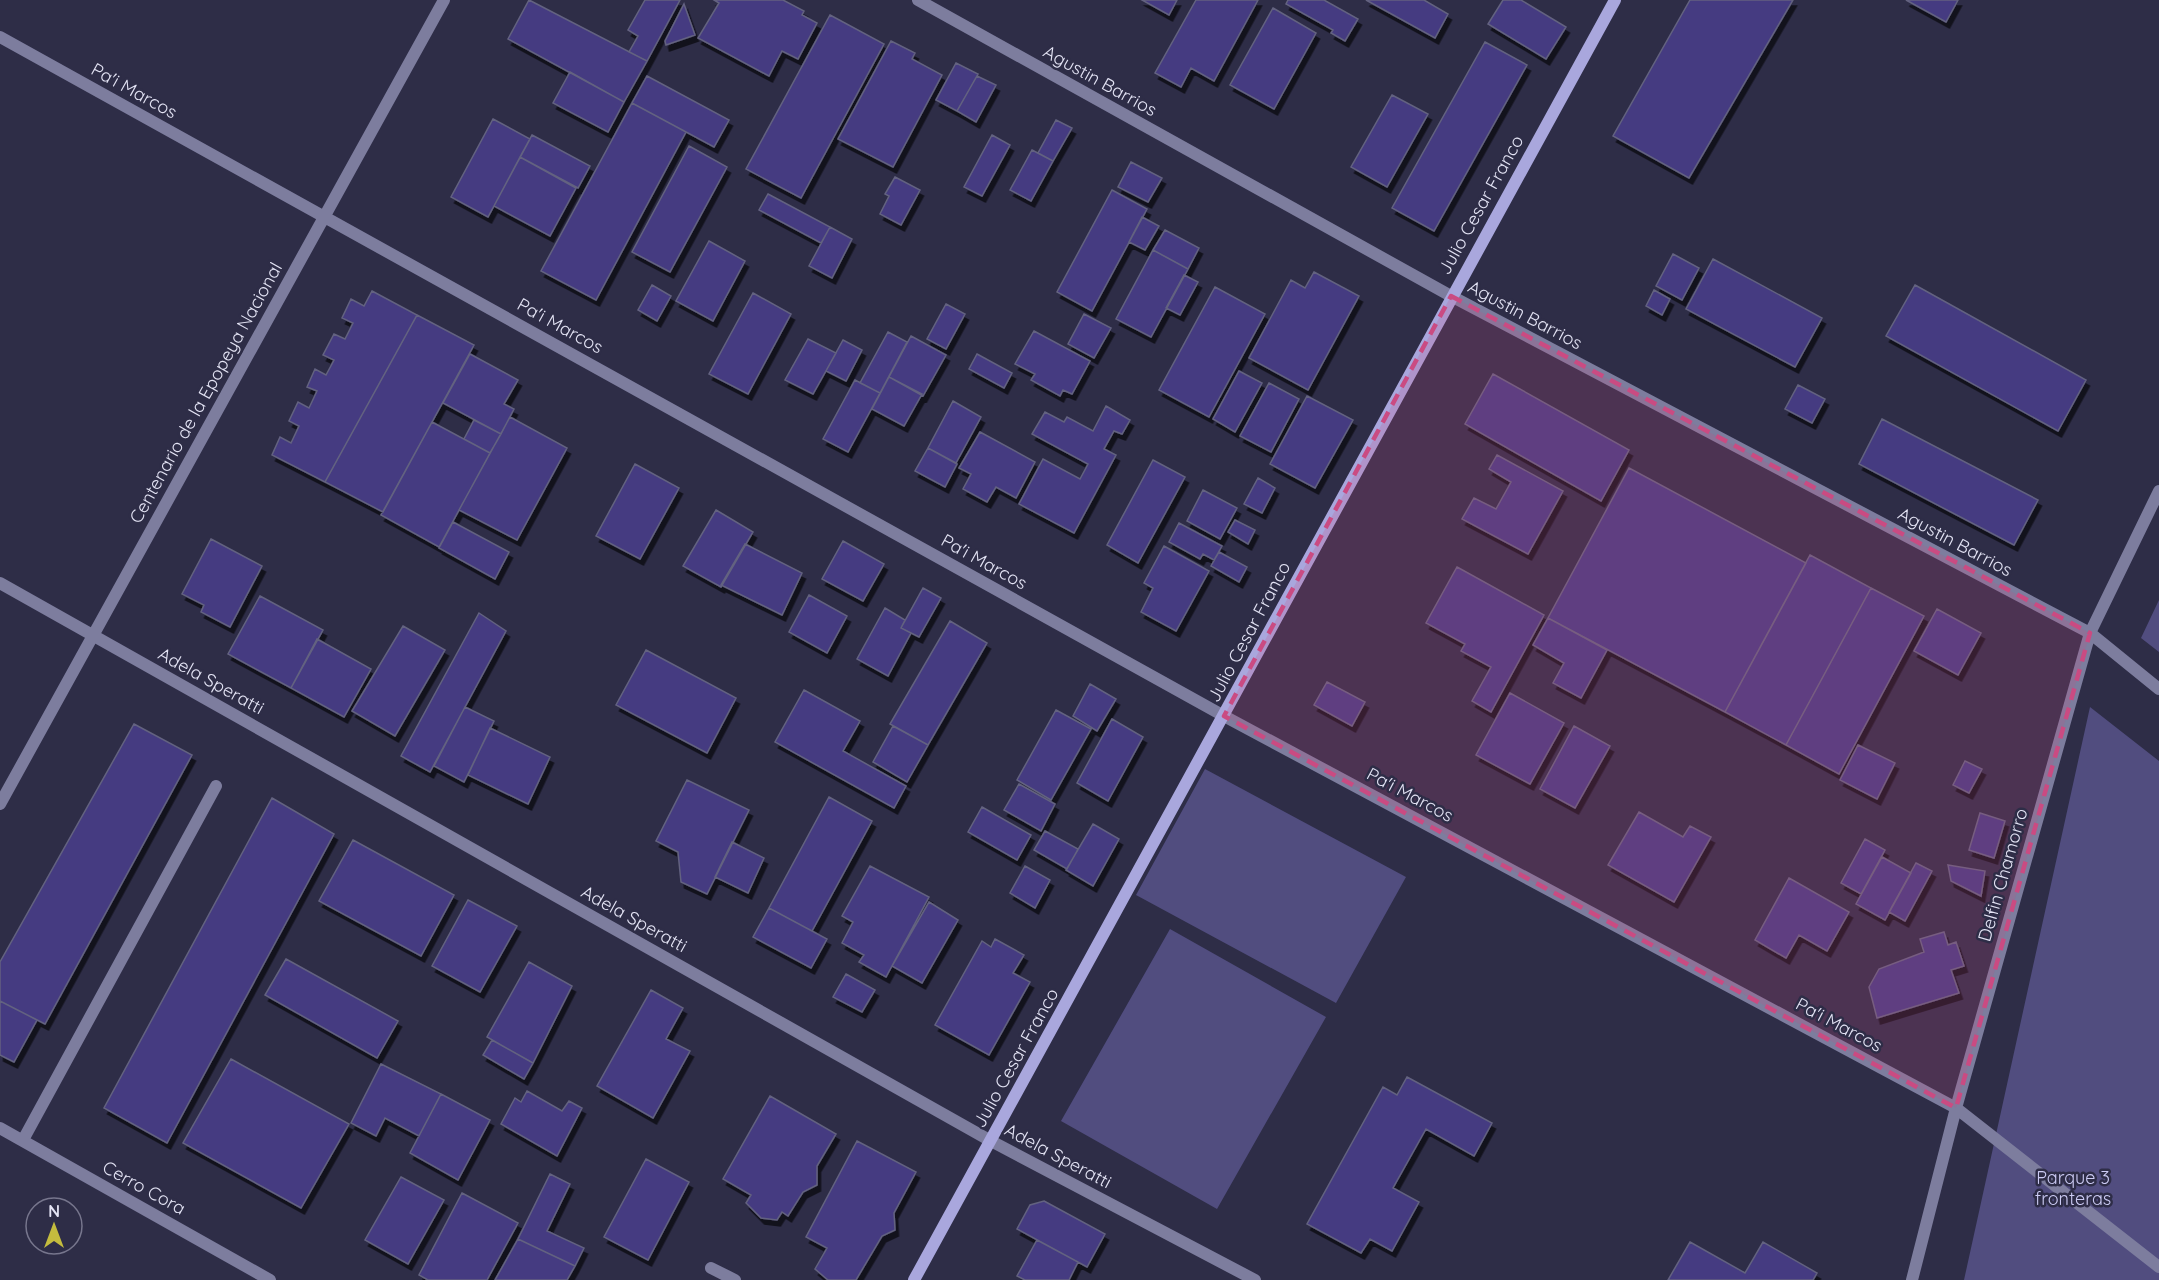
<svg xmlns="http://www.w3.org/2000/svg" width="2159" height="1280" font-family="Quicksand,sans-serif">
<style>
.green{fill:#514d7f}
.building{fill:#443b81;stroke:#636280;stroke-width:1.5;filter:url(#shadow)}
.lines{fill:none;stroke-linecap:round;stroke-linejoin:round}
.street{stroke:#7d7d9e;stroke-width:12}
.secondary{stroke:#a9a7dd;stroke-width:12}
.marked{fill:#ca4b82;fill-opacity:0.2;stroke:#ca4b82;stroke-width:4.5;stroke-dasharray:12 8;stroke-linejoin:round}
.labels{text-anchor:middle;stroke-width:5;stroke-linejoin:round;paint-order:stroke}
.street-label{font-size:18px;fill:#e4e4f5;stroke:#2e2d47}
.park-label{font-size:18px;fill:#cdccf5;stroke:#2e2d47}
</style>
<defs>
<filter id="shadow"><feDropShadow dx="3.5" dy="6" stdDeviation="0" flood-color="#0009"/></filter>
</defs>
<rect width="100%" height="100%" fill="#2e2d47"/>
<!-- green -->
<path class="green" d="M 2159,600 L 2159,652 L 2141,638 Z
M 2090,707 L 2159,761 L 2159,1280 L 1964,1280 Z
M 1205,769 L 1406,877 L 1336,1003 L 1136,895 Z
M 1170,929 L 1326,1017 L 1217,1209 L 1061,1121 Z"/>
<!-- building -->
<path class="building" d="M 529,0 L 647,61 L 624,102 L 508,39 Z
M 645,0 L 680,0 L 647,61 L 629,52 L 638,36 L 628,30 Z
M 714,0 L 783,0 L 804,11 L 802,15 L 817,23 L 798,59 L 782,51 L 769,76 L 698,38 L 719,3 Z
M 1142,0 L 1177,0 L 1169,15 Z
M 1196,0 L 1258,0 L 1214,81 L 1191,68 L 1181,87 L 1155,73 Z
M 1288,0 L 1324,0 L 1358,19 L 1345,41 L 1331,33 L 1333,30 L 1286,4 Z
M 1366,0 L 1424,0 L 1448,14 L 1435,38 Z
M 1503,0 L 1521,0 L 1566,27 L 1546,59 L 1488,24 Z
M 1690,0 L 1793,0 L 1689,178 L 1613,136 Z
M 1906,0 L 1958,0 L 1946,22 Z
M 684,4 L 695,35 L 666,45 L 665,41 Z
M 1273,8 L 1316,33 L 1274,109 L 1230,85 Z
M 830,15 L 884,44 L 801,198 L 746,169 Z
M 891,41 L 915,53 L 912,59 L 942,75 L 893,167 L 838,139 Z
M 1485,42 L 1527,65 L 1434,231 L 1392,208 Z
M 956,63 L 978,74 L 957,111 L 936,100 Z
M 570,72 L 624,102 L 608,132 L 553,103 Z
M 647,76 L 729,120 L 714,147 L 632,103 Z
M 977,76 L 996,85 L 976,122 L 957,111 Z
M 1392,95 L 1428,114 L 1387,187 L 1351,167 Z
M 632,103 L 686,132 L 596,300 L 541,271 Z
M 493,119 L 530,139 L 488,217 L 451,197 Z
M 1056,120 L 1072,128 L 1053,161 L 1038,153 Z
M 532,135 L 590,166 L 578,188 L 520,157 Z
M 992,135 L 1010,145 L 982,196 L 964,187 Z
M 689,146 L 727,167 L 670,272 L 632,252 Z
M 1032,150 L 1053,161 L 1031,201 L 1010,190 Z
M 520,157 L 576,188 L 550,236 L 494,206 Z
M 1131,162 L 1162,178 L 1148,202 L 1118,187 Z
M 895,177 L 920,190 L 901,225 L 880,214 L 889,196 L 885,194 Z
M 1112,190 L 1147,209 L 1092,311 L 1057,292 Z
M 768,194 L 830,227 L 821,243 L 759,210 Z
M 1142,217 L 1159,226 L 1145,250 L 1129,242 Z
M 830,227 L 852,239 L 832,278 L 809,266 Z
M 1165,230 L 1199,248 L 1188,269 L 1153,250 Z
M 709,241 L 745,261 L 713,321 L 676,301 Z
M 1153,250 L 1188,269 L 1151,337 L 1116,319 Z
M 1673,254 L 1699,268 L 1682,300 L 1656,286 Z
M 1713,259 L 1822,318 L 1795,367 L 1686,309 Z
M 1314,272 L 1359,296 L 1308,390 L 1249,358 L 1291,280 L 1305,288 Z
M 1184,275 L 1198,282 L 1180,315 L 1166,308 Z
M 652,285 L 671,296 L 657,321 L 638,310 Z
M 1915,285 L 2086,380 L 2058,431 L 1886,336 Z
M 1215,287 L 1265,314 L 1209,417 L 1159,390 Z
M 1654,290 L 1670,299 L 1662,315 L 1646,306 Z
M 372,291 L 417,315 L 325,482 L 272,455 L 280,437 L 291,443 L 299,426 L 289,421 L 298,402 L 309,408 L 317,391 L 307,387 L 315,369 L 326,375 L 334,360 L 323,355 L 334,334 L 345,339 L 353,323 L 342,318 L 351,299 L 364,306 Z
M 753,293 L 791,314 L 748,394 L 709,374 Z
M 946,304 L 965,314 L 946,349 L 927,339 Z
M 1084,314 L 1111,328 L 1094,358 L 1068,344 Z
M 417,315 L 474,345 L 383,512 L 325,482 Z
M 1034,331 L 1090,361 L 1072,394 L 1063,390 L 1060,396 L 1031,380 L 1035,374 L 1015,364 Z
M 888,332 L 907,342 L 880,393 L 860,383 Z
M 911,336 L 946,355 L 923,396 L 889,377 Z
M 808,339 L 836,353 L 813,394 L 785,380 Z
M 843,340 L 862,350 L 846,381 L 826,371 Z
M 470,354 L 518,380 L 504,404 L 514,409 L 501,434 L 443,403 Z
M 977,354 L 1012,373 L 1004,388 L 969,369 Z
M 1239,371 L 1262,383 L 1235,432 L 1213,419 Z
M 1493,374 L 1629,450 L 1601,501 L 1465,424 Z
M 889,377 L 922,394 L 904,426 L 872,409 Z
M 855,380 L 880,393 L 848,452 L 823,439 Z
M 1269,383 L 1299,399 L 1271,452 L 1240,436 Z
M 1798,385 L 1825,399 L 1812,423 L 1785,409 Z
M 1307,396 L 1353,420 L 1315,488 L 1270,464 Z
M 953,401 L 981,417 L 956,463 L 928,448 Z
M 1106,406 L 1130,420 L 1122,434 L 1114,431 L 1104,449 L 1116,455 L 1074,533 L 1019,504 L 1043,459 L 1080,479 L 1088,464 L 1032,434 L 1045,412 L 1064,422 L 1067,417 L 1093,431 Z
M 510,417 L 567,448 L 517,540 L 459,510 Z
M 1882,419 L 2038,500 L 2014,545 L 1859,464 Z
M 474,420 L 501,434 L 490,453 L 464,439 Z
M 432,422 L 490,453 L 439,547 L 381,515 Z
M 980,432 L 1035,462 L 1016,498 L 996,487 L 987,502 L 963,489 L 971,474 L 959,468 Z
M 928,448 L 957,464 L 945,487 L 915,471 Z
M 1497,455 L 1563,491 L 1528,554 L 1462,519 L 1474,498 L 1496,509 L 1511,482 L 1489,469 Z
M 1153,460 L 1185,477 L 1138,563 L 1107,545 Z
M 635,464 L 679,488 L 640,559 L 596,536 Z
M 1629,468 L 1806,563 L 1725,712 L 1548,618 Z
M 1258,478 L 1275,488 L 1262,513 L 1244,504 Z
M 1203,490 L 1237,508 L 1220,539 L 1187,521 Z
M 716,510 L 753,532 L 721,587 L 683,566 Z
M 1235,520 L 1255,530 L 1248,544 L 1228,532 Z
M 453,522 L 509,552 L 495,579 L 439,548 Z
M 1179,523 L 1222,546 L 1214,560 L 1203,554 L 1200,559 L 1169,542 Z
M 211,539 L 262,566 L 230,627 L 201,612 L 204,605 L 182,594 Z
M 843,541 L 884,564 L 863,601 L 822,579 Z
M 745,544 L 802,573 L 782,615 L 721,585 Z
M 1164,546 L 1209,571 L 1176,631 L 1141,612 L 1153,588 L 1144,583 Z
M 1219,552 L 1247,567 L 1239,582 L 1211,566 Z
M 1810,555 L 1871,588 L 1786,745 L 1725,712 Z
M 1457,567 L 1544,615 L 1491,712 L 1472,701 L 1491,667 L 1461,651 L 1465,644 L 1426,623 Z
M 923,588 L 941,598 L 919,637 L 901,628 Z
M 1871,588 L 1924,616 L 1839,774 L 1786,745 Z
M 809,595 L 847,616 L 827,653 L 789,632 Z
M 260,596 L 323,630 L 291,688 L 228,654 Z
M 885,608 L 905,620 L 901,628 L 911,633 L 888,676 L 857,659 Z
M 1937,609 L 1981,633 L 1958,675 L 1914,651 Z
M 479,613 L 506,631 L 430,772 L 401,756 Z
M 1548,618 L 1607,650 L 1581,698 L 1553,683 L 1564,663 L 1533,645 Z
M 950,621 L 987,643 L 928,745 L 890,724 Z
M 403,626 L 445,650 L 395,736 L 352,711 Z
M 317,639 L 371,669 L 344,717 L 291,688 Z
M 646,650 L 736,698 L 707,753 L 616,705 Z
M 1327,682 L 1365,702 L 1352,726 L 1314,705 Z
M 1090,684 L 1116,699 L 1097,731 L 1073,716 Z
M 804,690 L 860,721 L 843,751 L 906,786 L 894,808 L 775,742 Z
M 1510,693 L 1564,723 L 1530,784 L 1476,755 Z
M 465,707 L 494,721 L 464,782 L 434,766 Z
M 1056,710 L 1091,729 L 1051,800 L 1017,780 Z
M 1112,719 L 1143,737 L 1108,801 L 1077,783 Z
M 134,724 L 192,755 L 45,1024 L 0,1001 L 0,962 Z
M 893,726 L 928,745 L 907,782 L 873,762 Z
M 1574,726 L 1610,746 L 1575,808 L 1540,789 Z
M 490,728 L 550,757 L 528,804 L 468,775 Z
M 1858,745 L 1895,763 L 1877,799 L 1840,780 Z
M 1965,761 L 1982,769 L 1969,793 L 1953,785 Z
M 687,780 L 749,810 L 707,894 L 681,882 L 678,852 L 656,841 Z
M 1019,784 L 1055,804 L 1041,831 L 1004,810 Z
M 829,797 L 872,821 L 812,931 L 769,908 Z
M 272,798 L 334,834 L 167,1143 L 104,1108 Z
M 982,807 L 1031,835 L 1017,860 L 968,832 Z
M 1639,812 L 1683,837 L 1690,826 L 1711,837 L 1674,902 L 1608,865 Z
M 1980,813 L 2005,821 L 1994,858 L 1969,850 Z
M 1093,824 L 1119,839 L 1093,886 L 1066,870 Z
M 1045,831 L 1078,849 L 1067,869 L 1034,850 Z
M 1865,839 L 1885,850 L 1861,894 L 1841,883 Z
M 353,840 L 454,895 L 421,956 L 319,901 Z
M 732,842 L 764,858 L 748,893 L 715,877 Z
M 1882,857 L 1911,873 L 1885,920 L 1856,904 Z
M 1916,863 L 1932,871 L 1905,921 L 1889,912 Z
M 1948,865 L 1985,871 L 1981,896 L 1951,881 Z
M 870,866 L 929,897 L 886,977 L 859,962 L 864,955 L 842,943 L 853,922 L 842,916 Z
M 1025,866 L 1050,880 L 1035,908 L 1010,893 Z
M 1789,878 L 1849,912 L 1827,951 L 1799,935 L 1786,958 L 1755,940 Z
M 468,900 L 517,926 L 480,992 L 432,966 Z
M 929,902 L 958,920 L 922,983 L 892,966 Z
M 769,908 L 827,939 L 811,968 L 753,937 Z
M 1944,932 L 1948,945 L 1956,942 L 1964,966 L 1951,970 L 1959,993 L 1877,1018 L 1869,987 L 1879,969 L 1924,952 L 1920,939 Z
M 995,939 L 1024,955 L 1013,973 L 1030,982 L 989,1055 L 935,1025 L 982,941 L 991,947 Z
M 286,959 L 398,1021 L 377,1058 L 265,995 Z
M 529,962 L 572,986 L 533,1063 L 487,1037 Z
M 846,974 L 875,990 L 862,1012 L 833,997 Z
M 651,990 L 683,1008 L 666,1039 L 690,1051 L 653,1118 L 597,1086 Z
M 0,1001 L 37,1020 L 14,1062 L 0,1055 Z
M 492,1040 L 533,1063 L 524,1079 L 483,1055 Z
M 231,1059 L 349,1124 L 301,1208 L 183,1143 Z
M 381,1064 L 441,1094 L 419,1136 L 385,1118 L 376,1136 L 351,1123 Z
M 1407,1077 L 1492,1123 L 1474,1156 L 1426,1129 L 1393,1188 L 1419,1202 L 1392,1251 L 1370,1239 L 1361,1253 L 1307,1224 L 1383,1087 L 1397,1095 Z
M 527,1091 L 562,1111 L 569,1101 L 582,1108 L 557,1156 L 501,1124 L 515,1098 L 521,1102 Z
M 441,1094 L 490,1120 L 458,1180 L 410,1153 Z
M 770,1096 L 836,1134 L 817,1166 L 817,1185 L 803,1192 L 788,1216 L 782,1212 L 777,1220 L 761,1218 L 746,1203 L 751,1195 L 723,1179 Z
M 857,1141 L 916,1172 L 894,1213 L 895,1230 L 882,1236 L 856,1280 L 828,1280 L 815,1269 L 827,1248 L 806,1237 Z
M 646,1159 L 689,1182 L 648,1260 L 604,1237 Z
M 550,1174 L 570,1184 L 547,1231 L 584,1248 L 575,1266 L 518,1239 Z
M 401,1177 L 444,1200 L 408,1264 L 365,1240 Z
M 462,1193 L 518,1223 L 487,1280 L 428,1280 L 419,1275 Z
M 1044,1201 L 1105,1234 L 1087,1267 L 1017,1229 L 1030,1205 Z
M 518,1239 L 575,1266 L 567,1280 L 495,1280 Z
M 1037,1240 L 1078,1262 L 1069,1280 L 1025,1280 L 1017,1276 Z
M 1690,1242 L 1745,1273 L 1763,1242 L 1817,1273 L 1813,1280 L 1668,1280 Z"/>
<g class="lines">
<!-- street -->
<path class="street" d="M 918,0 L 1451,296 L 2090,633 L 2159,689
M 0,37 L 1224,716 L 1956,1108 L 2159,1267
M 0,583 L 991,1141 L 1255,1280
M 0,804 L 444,0
M 0,1128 L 270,1280
M 23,1140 L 216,786
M 711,1268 L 735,1280
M 1912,1280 L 1956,1108 L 2090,633 L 2159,491"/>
<!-- secondary -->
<path class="secondary" d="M 914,1280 L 1615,0"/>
</g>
<!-- marked area -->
<path class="marked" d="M 1451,296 L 2090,633 L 1956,1108 L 1224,716 Z"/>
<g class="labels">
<!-- street labels -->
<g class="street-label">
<text transform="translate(1100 81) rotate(29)" y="6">Agustin Barrios</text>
<text transform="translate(134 91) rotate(29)" y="6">Pa'i Marcos</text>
<text transform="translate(1481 205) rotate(-61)" y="6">Julio Cesar Franco</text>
<text transform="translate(1525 315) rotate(28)" y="6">Agustin Barrios</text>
<text transform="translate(560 326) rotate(29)" y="6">Pa'i Marcos</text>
<text transform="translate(206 393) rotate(-61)" y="6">Centenario de la Epopeya Nacional</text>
<text transform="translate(1955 542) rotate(28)" y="6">Agustin Barrios</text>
<text transform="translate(984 562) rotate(29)" y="6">Pa'i Marcos</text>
<text transform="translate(1249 632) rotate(-62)" y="6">Julio Cesar Franco</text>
<text transform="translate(211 681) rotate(29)" y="6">Adela Speratti</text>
<text transform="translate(1410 795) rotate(28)" y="6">Pa'i Marcos</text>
<text transform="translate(2003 875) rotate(-74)" y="6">Delfin Chamorro</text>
<text transform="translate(634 919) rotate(29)" y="6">Adela Speratti</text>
<text transform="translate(1839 1025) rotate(28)" y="6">Pa'i Marcos</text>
<text transform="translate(1016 1058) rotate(-61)" y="6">Julio Cesar Franco</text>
<text transform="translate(1058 1156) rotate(28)" y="6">Adela Speratti</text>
<text transform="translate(144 1188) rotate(29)" y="6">Cerro Cora</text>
</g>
<!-- park labels -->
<g class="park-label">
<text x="2073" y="1184">Parque 3<tspan x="2073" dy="21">fronteras</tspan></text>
</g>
</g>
<!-- north arrow -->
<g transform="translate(54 1226)"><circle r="28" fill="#2e2d47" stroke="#77768d" stroke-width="1.5"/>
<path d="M0-4.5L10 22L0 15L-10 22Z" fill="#c4bc3e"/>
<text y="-9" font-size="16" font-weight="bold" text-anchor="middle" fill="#e4e4f5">N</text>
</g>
</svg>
